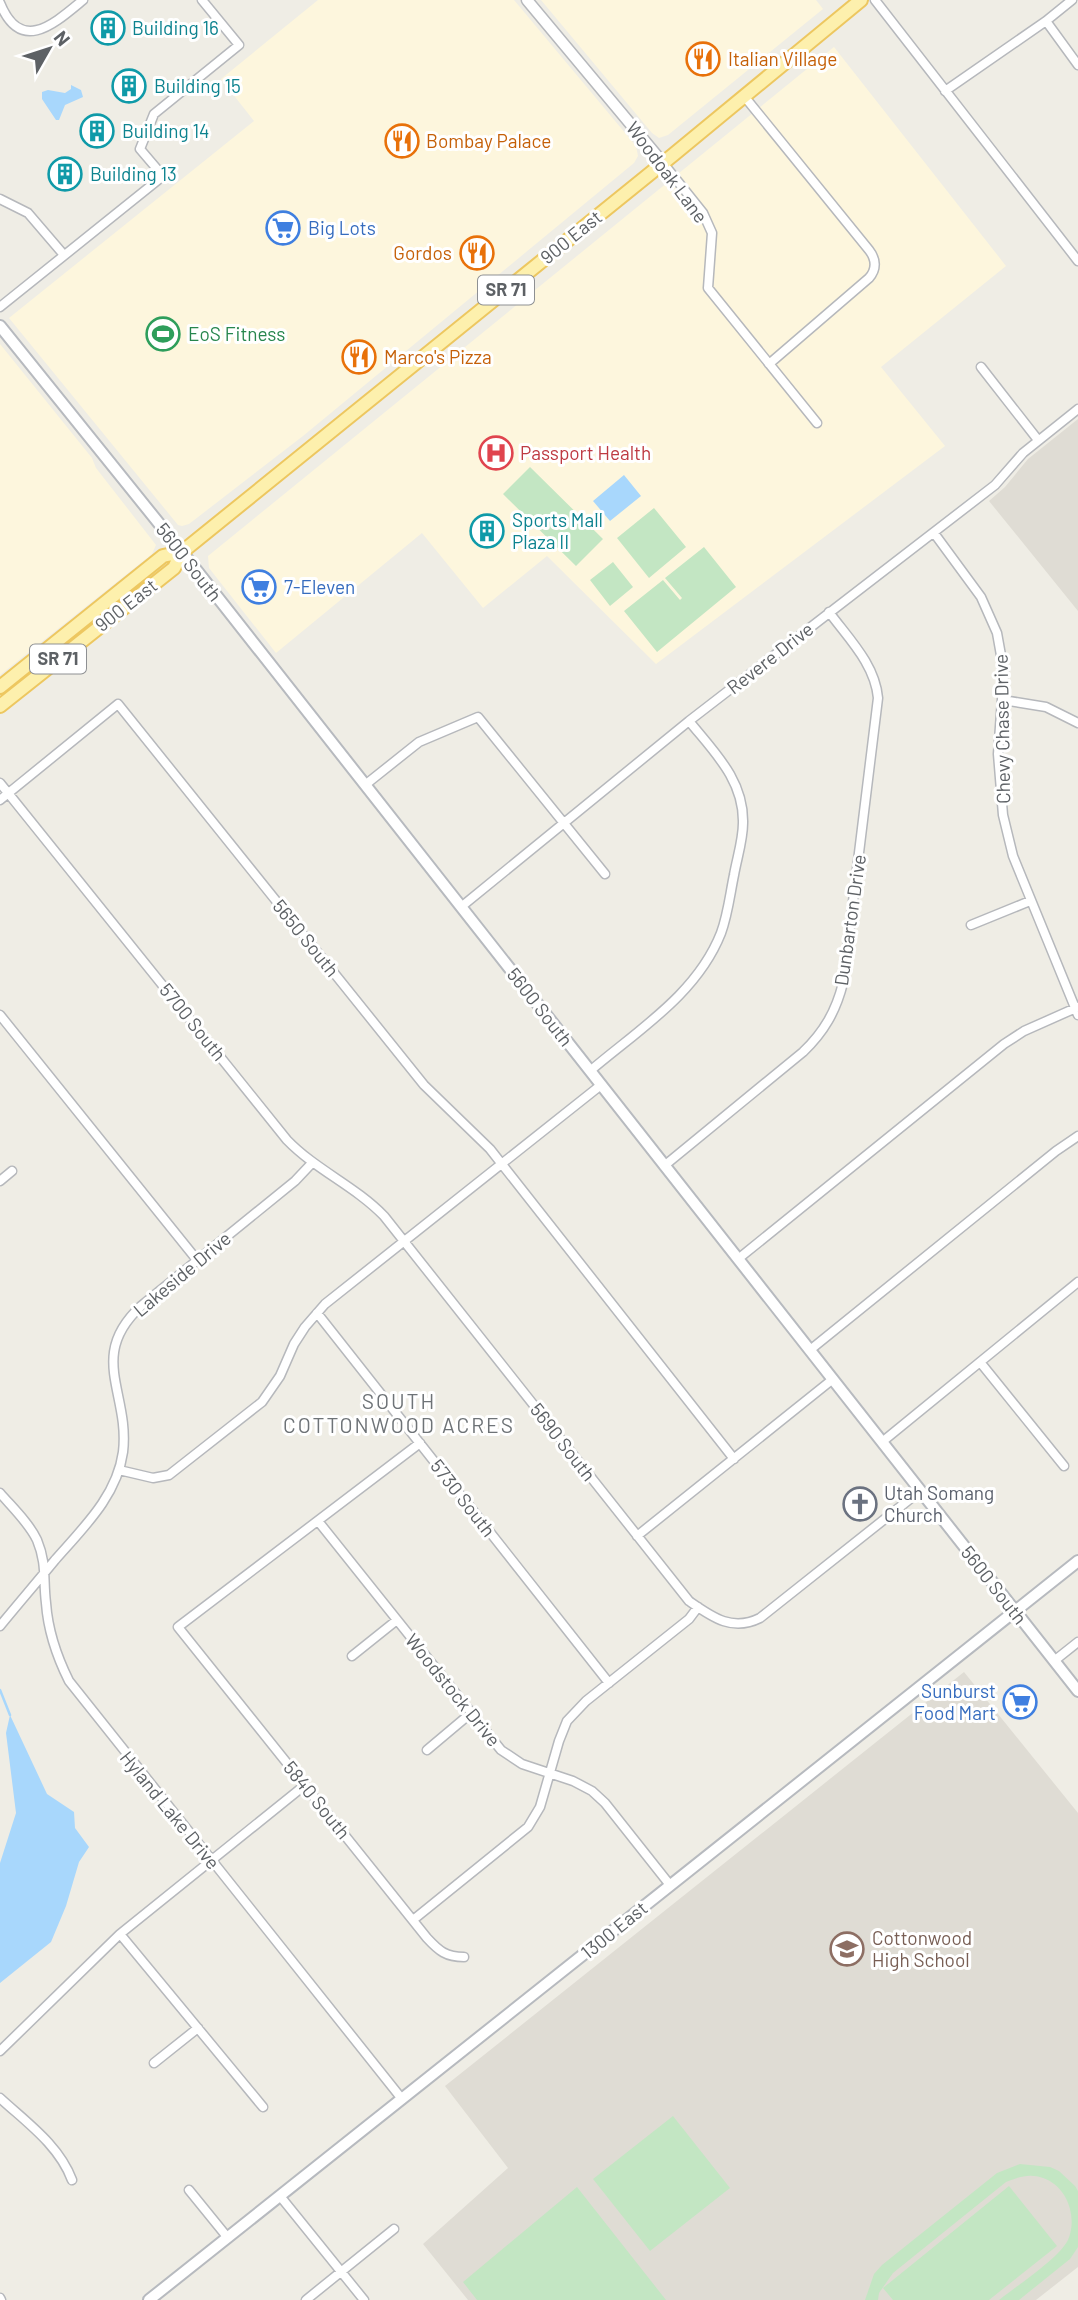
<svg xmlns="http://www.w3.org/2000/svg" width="1078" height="2300" font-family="Barlow,sans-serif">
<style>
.commercial{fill:#fdf6dd}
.education{fill:#dfdcd4}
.green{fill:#c3e6c3}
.water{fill:#a8d7fc}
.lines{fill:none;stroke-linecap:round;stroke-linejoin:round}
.stream{stroke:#a8d7fc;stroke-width:2.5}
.minor-casing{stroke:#b6b8bc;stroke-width:11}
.tertiary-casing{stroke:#b6b8bc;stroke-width:13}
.secondary-casing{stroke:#b7babf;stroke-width:14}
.primary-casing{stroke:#edc760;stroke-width:16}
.minor{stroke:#fff;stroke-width:8}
.tertiary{stroke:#fff;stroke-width:10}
.secondary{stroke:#fff;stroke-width:10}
.primary{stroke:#fdf0ad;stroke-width:12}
.labels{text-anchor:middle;stroke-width:6;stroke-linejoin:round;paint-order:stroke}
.shield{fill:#fff;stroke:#8e9093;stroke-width:2}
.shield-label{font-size:18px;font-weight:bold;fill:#5d6165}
.culture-label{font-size:19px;fill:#0d838f;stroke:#fff;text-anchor:start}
.food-label{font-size:19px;fill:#c56008;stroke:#fff;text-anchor:start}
.street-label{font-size:19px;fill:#5d6165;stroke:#fff}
.shop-label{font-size:19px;fill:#366cbe;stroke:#fff;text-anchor:start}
.leisure-label{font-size:19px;fill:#27864d;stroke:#fff;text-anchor:start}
.health-label{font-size:19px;fill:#be3a42;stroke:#fff;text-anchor:start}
.worship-label{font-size:19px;fill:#5b616d;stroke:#fff;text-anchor:start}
.education-label{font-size:19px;fill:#785e54;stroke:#fff;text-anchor:start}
.neighbourhood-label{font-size:21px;letter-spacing:2px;fill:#6e7377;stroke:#fff}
</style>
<rect width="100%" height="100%" fill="#efede5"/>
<!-- commercial -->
<path class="commercial" d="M 318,0 L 514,0 L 636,146 L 638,156 L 634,163 L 303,436 L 189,524 L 182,526 L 178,525 L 9,318 L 254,121 L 221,79 Z
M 541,0 L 816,0 L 823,9 L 668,135 L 659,138 L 652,133 Z
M 834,47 L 1006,266 L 881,367 L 945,446 L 656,664 L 547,556 L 483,608 L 422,533 L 276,653 L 209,568 L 208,556 Z
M 0,344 L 92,458 L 96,468 L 156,545 L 152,554 L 0,675 Z"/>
<!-- education -->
<path class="education" d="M 1078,419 L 1078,611 L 989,501 L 1005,487 L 1028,459 Z
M 964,1672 L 1078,1813 L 1078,2267 L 1036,2300 L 468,2300 L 423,2244 L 508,2168 L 445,2086 Z"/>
<!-- green -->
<path class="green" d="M 530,467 L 603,539 L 576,566 L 503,494 Z
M 654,508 L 686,547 L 649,578 L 617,538 Z
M 704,547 L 736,587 L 657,652 L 624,611 L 663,580 L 680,600 L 682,598 L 665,578 Z
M 613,562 L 633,587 L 610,606 L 590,580 Z
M 673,2116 L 730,2188 L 650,2251 L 593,2179 Z
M 1020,2164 L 1050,2167 L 1059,2171 L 1075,2186 L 1078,2191 L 1078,2247 L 1070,2259 L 1019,2300 L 999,2300 C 1018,2285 1058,2259 1068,2240 C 1078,2217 1067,2186 1043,2178 C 1030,2173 1018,2177 1006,2182 L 893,2273 L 879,2293 L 878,2300 L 865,2300 L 874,2274 L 882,2265 L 997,2173 Z
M 1009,2186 L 1057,2246 L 989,2300 L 893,2300 L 883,2288 Z
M 577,2187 L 666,2300 L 477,2300 L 463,2282 Z"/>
<!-- water -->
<path class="water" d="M 71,85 L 81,90 L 83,97 L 65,105 L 59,120 L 56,120 L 42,99 L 42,92 L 48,90 L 65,93 L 71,89 Z
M 624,475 L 641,496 L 610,521 L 593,501 Z
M 10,1715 L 47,1794 L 74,1812 L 75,1828 L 89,1847 L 79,1862 L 66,1906 L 51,1942 L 0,1983 L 0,1863 L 16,1813 L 6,1733 Z"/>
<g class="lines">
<!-- stream -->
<path class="stream" d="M 0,1690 L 10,1715"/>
<defs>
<path id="minor" d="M 875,0 L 1078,261
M 0,3 C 21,55 55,23 83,0
M 1046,21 L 1078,65
M 945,91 L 1046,21 L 1072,0
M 744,96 L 869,250 C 876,259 877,269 869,278 L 769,364
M 663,163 L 703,213 L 712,233 L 708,288 L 817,423
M 0,199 L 28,213 L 64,255
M 0,307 L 163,176 L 140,149 L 154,114 L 239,45 L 202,0
M 981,367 L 1038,440
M 934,533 L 981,597 L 997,633 L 1004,672 L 998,754 L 1003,815 L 1013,856 L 1078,1015
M 1003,700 L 1046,707 L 1078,723
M 0,783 L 287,1140 C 316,1170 355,1186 384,1216 L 689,1601 C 712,1617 732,1632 760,1618 L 920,1491
M 365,785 L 419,742 L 478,717 L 605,874
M 0,800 L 118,704 L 424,1085 L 490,1149 L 734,1459
M 461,907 L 689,721 L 995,485 L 1023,453 L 1078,409
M 971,925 L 1030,901
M 0,1015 L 197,1260
M 590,1071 C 638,1030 697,994 721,933 C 728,914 730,894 734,875 C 737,858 743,840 743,823 C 744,780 714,752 689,721
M 664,1166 L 803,1052 C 824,1032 836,1011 843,983 L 878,698 C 875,664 848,638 829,612
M 0,1181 L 12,1171
M 738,1259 L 1004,1044 L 1024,1031 L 1078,1007
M 317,1313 L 609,1683
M 810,1350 L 1056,1151 L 1078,1136
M 980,1362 L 1064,1466
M 882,1442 L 1078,1282
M 420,1443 L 178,1627 L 427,1938 C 439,1951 446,1957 464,1957
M 119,1470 L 153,1478 L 169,1475 L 262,1402 L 280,1376 L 294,1344 L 305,1327 L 325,1304 L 601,1085
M 0,1493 C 12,1507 29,1523 37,1540 C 47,1564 43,1579 46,1603 C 48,1631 57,1657 69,1681 L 402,2099
M 318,1521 L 501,1750 L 522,1764 L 573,1781 L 592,1791 L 605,1803 L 670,1885
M 637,1536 L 833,1379
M 0,1626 C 18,1604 37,1582 55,1560 C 83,1528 117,1496 123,1452 C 130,1393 87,1356 141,1306 L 295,1181 L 312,1163
M 352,1656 L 397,1620
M 1054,1661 L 1078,1642
M 427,1750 L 471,1713
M 413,1920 L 528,1827 L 540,1807 L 559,1741 L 567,1721 L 586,1701 L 689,1619 L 698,1607
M 120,1934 L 263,2107
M 0,2051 L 120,1934 L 305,1785
M 154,2063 L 198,2028
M 0,2098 C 26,2122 59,2145 72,2180
M 189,2190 L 228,2238
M 280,2196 L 364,2300
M 0,2298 L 1,2300
M 306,2300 L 394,2229"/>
<path id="tertiary" d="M 527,0 L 663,163"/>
<path id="secondary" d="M 0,326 L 182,552 L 1078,1691
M 149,2300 L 1078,1561"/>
<path id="primary" d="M 0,687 L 163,556 L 182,552
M 0,706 L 174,568 L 182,552 L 673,155 L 861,0"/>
</defs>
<!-- minor casing -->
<use href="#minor" class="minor-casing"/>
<!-- tertiary casing -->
<use href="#tertiary" class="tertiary-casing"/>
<!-- secondary casing -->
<use href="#secondary" class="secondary-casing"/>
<!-- primary casing -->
<use href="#primary" class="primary-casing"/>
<!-- minor -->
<use href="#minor" class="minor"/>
<!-- tertiary -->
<use href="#tertiary" class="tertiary"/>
<!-- secondary -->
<use href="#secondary" class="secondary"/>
<!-- primary -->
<use href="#primary" class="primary"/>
</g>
<!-- icons -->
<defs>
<symbol id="building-ring" viewBox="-11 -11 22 22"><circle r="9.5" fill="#fff" stroke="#0f9aa8" stroke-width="1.5"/><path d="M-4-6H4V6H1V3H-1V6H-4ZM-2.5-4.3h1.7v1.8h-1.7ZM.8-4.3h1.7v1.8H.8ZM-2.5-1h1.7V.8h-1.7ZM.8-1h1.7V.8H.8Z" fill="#0f9aa8"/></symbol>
<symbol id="restaurant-ring" viewBox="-11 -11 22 22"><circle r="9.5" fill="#fff" stroke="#e8710a" stroke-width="1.5"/><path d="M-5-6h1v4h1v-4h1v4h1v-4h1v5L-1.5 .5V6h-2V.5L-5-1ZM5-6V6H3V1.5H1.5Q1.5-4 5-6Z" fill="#e8710a"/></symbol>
<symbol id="supermarket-ring" viewBox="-11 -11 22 22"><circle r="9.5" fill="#fff" stroke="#3f7fe0" stroke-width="1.5"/><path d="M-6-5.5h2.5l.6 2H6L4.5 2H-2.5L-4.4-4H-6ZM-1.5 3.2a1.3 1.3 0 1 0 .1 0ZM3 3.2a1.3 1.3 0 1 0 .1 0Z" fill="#3f7fe0"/></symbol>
<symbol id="stadium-ring" viewBox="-11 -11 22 22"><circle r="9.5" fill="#fff" stroke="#2e9e5b" stroke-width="1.5"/><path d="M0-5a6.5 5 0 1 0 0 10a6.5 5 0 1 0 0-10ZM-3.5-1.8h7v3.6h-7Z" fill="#2e9e5b"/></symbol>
<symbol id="hospital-ring" viewBox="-11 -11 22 22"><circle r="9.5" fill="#fff" stroke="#e0444e" stroke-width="1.5"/><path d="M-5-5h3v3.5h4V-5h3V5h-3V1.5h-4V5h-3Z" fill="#e0444e"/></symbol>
<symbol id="church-ring" viewBox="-11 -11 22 22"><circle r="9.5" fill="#fff" stroke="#6b7280" stroke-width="1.5"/><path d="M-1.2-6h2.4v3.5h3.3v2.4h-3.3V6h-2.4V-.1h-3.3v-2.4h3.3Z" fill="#6b7280"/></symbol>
<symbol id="school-ring" viewBox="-11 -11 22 22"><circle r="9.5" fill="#fff" stroke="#8d6e63" stroke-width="1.5"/><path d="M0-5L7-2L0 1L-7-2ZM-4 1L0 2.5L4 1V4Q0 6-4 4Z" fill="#8d6e63"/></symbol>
</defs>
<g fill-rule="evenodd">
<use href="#building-ring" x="89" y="9" width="38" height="38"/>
<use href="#restaurant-ring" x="684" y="40" width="38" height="38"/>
<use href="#building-ring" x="110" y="67" width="38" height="38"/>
<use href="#building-ring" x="78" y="112" width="38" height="38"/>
<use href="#restaurant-ring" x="383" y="122" width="38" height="38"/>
<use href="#building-ring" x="46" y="155" width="38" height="38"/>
<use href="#supermarket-ring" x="264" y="209" width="38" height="38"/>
<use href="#restaurant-ring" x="458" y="234" width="38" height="38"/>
<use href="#stadium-ring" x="144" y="315" width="38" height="38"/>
<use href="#restaurant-ring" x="340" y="338" width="38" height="38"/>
<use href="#hospital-ring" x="477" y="434" width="38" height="38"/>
<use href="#building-ring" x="468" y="512" width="38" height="38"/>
<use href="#supermarket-ring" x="240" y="568" width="38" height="38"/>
<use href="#church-ring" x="841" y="1485" width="38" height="38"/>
<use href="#supermarket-ring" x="1001" y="1683" width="38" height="38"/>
<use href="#school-ring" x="828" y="1930" width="38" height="38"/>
</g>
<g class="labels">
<!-- shield labels -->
<g class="shield">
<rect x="478" y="275.5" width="56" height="29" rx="5"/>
<rect x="30" y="644.5" width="56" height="29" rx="5"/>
</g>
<g class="shield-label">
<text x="506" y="296">SR 71</text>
<text x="58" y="665">SR 71</text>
</g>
<!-- culture labels -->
<g class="culture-label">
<text x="132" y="35">Building 16</text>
<text x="154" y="93">Building 15</text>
<text x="122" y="138">Building 14</text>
<text x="90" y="181">Building 13</text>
<text x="512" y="527">Sports Mall<tspan x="512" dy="22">Plaza II</tspan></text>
</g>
<!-- food labels -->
<g class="food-label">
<text x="728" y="66">Italian Village</text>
<text x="426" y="148">Bombay Palace</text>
<text x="452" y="260" text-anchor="end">Gordos</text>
<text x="384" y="364">Marco's Pizza</text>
</g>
<!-- street labels -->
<g class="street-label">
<text transform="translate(667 172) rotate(53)" y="7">Woodoak Lane</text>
<text transform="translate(571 237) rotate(-39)" y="7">900 East</text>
<text transform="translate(189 562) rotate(52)" y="7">5600 South</text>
<text transform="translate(126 605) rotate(-38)" y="7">900 East</text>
<text transform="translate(770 658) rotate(-38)" y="7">Revere Drive</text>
<text transform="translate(1002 729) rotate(-91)" y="7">Chevy Chase Drive</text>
<text transform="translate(850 920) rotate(-82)" y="7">Dunbarton Drive</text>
<text transform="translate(306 938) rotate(51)" y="7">5650 South</text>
<text transform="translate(540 1007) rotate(52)" y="7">5600 South</text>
<text transform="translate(193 1022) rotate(51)" y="7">5700 South</text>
<text transform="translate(182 1274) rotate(-40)" y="7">Lakeside Drive</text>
<text transform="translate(563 1442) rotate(52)" y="7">5690 South</text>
<text transform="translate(463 1498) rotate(52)" y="7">5730 South</text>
<text transform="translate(994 1585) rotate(52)" y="7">5600 South</text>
<text transform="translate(453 1690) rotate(51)" y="7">Woodstock Drive</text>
<text transform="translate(317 1800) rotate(51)" y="7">5840 South</text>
<text transform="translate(170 1810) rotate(51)" y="7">Hyland Lake Drive</text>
<text transform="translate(614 1930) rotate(-39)" y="7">1300 East</text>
</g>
<!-- shop labels -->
<g class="shop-label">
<text x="308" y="235">Big Lots</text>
<text x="284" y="594">7-Eleven</text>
<text x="996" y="1698" text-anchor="end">Sunburst<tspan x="996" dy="22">Food Mart</tspan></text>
</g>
<!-- leisure labels -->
<g class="leisure-label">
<text x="188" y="341">EoS Fitness</text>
</g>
<!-- health labels -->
<g class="health-label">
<text x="520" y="460">Passport Health</text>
</g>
<!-- worship labels -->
<g class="worship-label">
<text x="884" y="1500">Utah Somang<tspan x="884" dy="22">Church</tspan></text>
</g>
<!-- education labels -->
<g class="education-label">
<text x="872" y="1945">Cottonwood<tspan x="872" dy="22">High School</tspan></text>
</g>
<!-- neighbourhood labels -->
<g class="neighbourhood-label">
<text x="399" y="1409">SOUTH<tspan x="399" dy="24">COTTONWOOD ACRES</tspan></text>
</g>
</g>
<!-- north arrow -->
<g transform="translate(49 49) rotate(51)" stroke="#ffffff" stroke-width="5" paint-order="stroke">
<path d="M0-5L12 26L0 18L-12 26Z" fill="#5d6165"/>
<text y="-10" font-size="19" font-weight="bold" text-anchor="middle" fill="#5d6165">N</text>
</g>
</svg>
